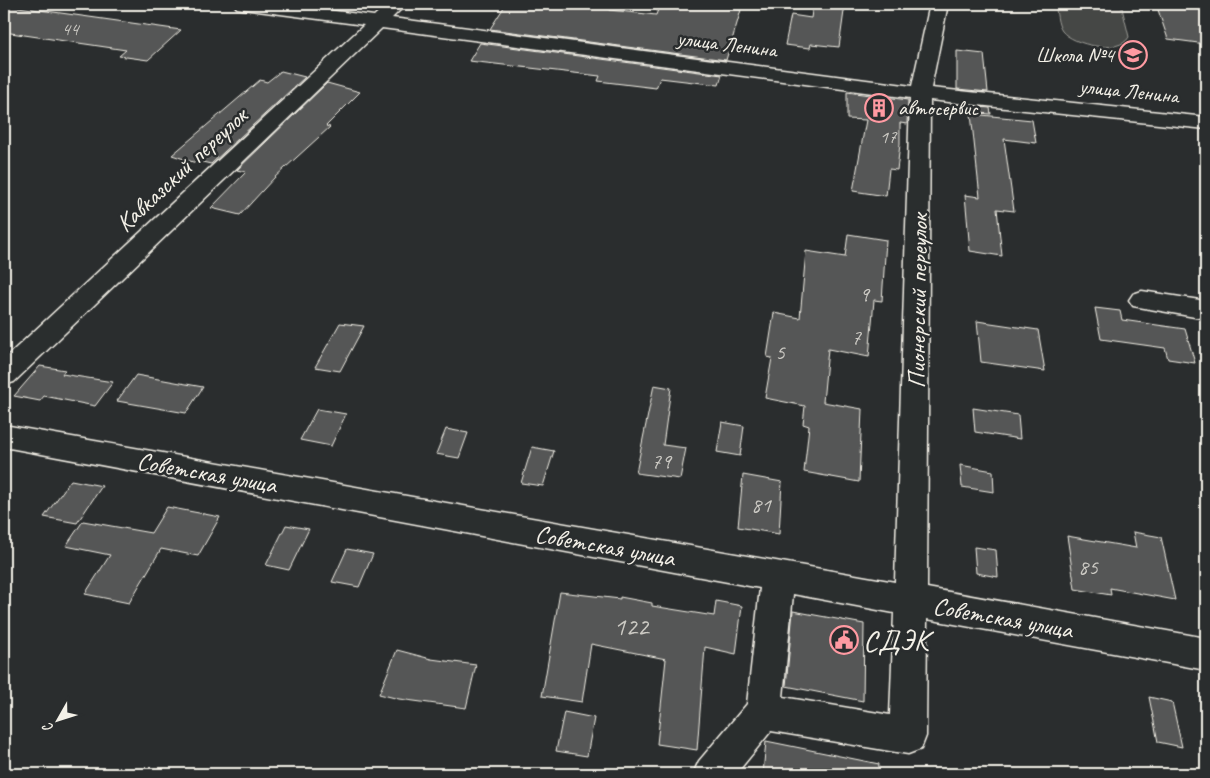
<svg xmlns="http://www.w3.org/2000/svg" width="1210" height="778" font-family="Caveat,sans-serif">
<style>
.green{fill:#444645;stroke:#9c9c96}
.building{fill:#555756;stroke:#f4f1e8}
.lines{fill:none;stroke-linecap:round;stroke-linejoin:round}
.minor-casing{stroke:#f4f1e8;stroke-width:3}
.minor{fill:#2a2d2e;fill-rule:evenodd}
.labels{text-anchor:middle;stroke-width:5;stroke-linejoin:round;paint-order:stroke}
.far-number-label{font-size:19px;fill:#cccac4}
.far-street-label{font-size:21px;fill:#f4f1e8;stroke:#2a2d2e}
.far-poi-label{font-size:21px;fill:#f4f1e8;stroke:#2a2d2e;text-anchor:end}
.number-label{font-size:22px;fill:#cccac4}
.street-label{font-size:25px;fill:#f4f1e8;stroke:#2a2d2e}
.near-number-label{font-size:26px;fill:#cccac4}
.near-poi-label{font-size:30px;fill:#f4f1e8;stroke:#2a2d2e;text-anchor:start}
</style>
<rect width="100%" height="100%" fill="#2a2d2e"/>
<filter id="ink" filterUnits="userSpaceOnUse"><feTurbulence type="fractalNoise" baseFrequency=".02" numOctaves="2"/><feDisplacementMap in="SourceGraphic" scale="10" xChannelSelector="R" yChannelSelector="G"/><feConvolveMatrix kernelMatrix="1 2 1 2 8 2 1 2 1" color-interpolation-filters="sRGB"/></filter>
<g filter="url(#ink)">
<!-- green -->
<path class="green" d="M 1055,4 L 1121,4 L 1129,37 C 1119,55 1073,45 1062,31 C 1057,24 1057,12 1055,4 Z"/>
<!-- building -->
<path class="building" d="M 506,4 L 611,4 L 609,10 L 656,15 L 660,4 L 728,4 L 727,8 L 741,10 L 726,60 L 490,29 Z
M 813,4 L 845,4 L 839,47 L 811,44 L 810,48 L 785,45 L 791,15 L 811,18 Z
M 1156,4 L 1206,4 L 1206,44 L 1168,39 Z
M 4,5 L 181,30 L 148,60 L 119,56 L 126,50 L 4,32 Z
M 480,43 L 722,75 L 719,85 L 660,78 L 656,88 L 598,81 L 600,76 L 469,61 Z
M 957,51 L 984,54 L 988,92 L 957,89 Z
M 281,71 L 305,77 L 211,164 L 198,161 L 196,163 L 172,155 L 260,80 L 267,82 Z
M 327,83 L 360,92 L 326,126 L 330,127 L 274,178 L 240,215 L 211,208 L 246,172 L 237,170 Z
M 847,92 L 908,100 L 907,124 L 900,123 L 900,144 L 897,170 L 889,169 L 886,196 L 853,191 L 866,120 L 847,119 Z
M 957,105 L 990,108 L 991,114 L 957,111 Z
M 971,114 L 1032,120 L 1036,143 L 1004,139 L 1014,211 L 997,209 L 1002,256 L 970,251 L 965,195 L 980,197 Z
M 848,234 L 886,240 L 882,301 L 874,300 L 869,357 L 828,349 L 823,402 L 862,409 L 859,482 L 804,472 L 809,426 L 803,424 L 805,406 L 765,398 L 772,358 L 767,357 L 774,313 L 800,318 L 806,251 L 845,257 Z
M 1095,308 L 1120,311 L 1122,320 L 1185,329 L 1195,363 L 1168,359 L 1165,348 L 1101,339 Z
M 977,321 L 1038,330 L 1045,371 L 981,362 Z
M 340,323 L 364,326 L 340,371 L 315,367 Z
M 40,366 L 65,370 L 62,374 L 113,382 L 95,406 L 44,396 L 40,401 L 14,396 Z
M 136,375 L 203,387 L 186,413 L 117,401 Z
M 654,385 L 671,388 L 663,445 L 686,448 L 680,479 L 636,473 Z
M 973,408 L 1018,415 L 1020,439 L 975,432 Z
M 317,409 L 346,414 L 331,446 L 300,440 Z
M 722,422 L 744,426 L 740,456 L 717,452 Z
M 446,429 L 468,433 L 459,458 L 436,454 Z
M 532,447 L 554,451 L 543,486 L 521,483 Z
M 960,465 L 993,471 L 994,492 L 962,487 Z
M 743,475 L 782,482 L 779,534 L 738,527 Z
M 71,480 L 102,486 L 77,523 L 44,517 Z
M 167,507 L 220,517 L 198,556 L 161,549 L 129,603 L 85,594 L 110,555 L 66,546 L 83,521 L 151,533 Z
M 286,525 L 309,529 L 289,570 L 266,565 Z
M 1133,532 L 1161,537 L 1175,600 L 1110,588 L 1111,595 L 1075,589 L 1067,536 L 1136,548 Z
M 974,547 L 996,550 L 998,577 L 976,573 Z
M 347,549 L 373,554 L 359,587 L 332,582 Z
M 560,592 L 620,599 L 620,597 L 652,603 L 652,606 L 714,616 L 716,601 L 742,606 L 736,654 L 705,647 L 697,750 L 657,744 L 666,659 L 591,644 L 582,702 L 542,696 Z
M 793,611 L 864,624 L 863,701 L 786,686 Z
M 397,650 L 431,659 L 476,665 L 466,708 L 399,699 L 379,694 Z
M 1149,697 L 1172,702 L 1182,747 L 1158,742 Z
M 564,712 L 594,718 L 587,756 L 556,751 Z
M 766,741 L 879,764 L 878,774 L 763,774 Z"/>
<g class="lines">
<defs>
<path id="minor" d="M 234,4 L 281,4 L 374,16 L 387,4 L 406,4 L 392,18 L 912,86 L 930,4 L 948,4 L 931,88 L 1206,117 L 1206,129 L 930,100 L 927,588 L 1206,638 L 1206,670 L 927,619 L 926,736 L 921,749 L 908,754 L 771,731 L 736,774 L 693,774 L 699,761 L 747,704 L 760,588 L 4,447 L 4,425 L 895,582 L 910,98 L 382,28 L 14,382 L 4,385 L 4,359 L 364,25 L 243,9 L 237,8 ZM 793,594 L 894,613 L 890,715 L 783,697 Z
M 1142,291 L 1206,301 L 1206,319 L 1133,306 L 1129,300 L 1133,294 Z"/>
</defs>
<!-- minor casing -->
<use href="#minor" class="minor-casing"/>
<!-- minor -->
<use href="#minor" class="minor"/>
</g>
</g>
<!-- icons -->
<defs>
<symbol id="school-ring" viewBox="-11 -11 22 22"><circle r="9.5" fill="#2a2d2e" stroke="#ff9aa2" stroke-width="1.5"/><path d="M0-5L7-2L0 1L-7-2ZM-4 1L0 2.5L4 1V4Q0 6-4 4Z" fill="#ff9aa2"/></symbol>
<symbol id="building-ring" viewBox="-11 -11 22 22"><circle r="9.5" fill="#2a2d2e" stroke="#ff9aa2" stroke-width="1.5"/><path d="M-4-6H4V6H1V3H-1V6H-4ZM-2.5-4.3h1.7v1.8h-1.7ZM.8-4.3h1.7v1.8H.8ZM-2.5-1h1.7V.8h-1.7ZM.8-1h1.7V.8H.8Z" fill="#ff9aa2"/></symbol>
<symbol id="civic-ring" viewBox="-11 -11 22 22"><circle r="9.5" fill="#2a2d2e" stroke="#ff9aa2" stroke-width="1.5"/><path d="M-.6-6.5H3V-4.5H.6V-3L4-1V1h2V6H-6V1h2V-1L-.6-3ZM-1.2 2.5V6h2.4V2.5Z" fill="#ff9aa2"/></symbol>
</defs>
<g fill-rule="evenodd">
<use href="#school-ring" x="1117" y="39" width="32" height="32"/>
<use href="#building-ring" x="863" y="92" width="32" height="32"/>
<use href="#civic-ring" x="828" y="624" width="32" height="32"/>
</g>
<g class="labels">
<!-- far-number labels -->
<g class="far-number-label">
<text x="70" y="35">44</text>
<text x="888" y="143">17</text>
</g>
<!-- far-street labels -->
<g class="far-street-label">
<text transform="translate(727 44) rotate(7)" y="7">улица Ленина</text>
<text transform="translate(1129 91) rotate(6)" y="7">улица Ленина</text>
</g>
<!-- far-poi labels -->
<g class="far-poi-label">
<text x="1114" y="62">Школа №4</text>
<text x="898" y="115" text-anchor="start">автосервис</text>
</g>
<!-- number labels -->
<g class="number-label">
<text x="864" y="301">9</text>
<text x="856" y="344">7</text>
<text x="780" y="359">5</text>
<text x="661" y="468">79</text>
<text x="761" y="512">81</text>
<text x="1088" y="574">85</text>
</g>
<!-- street labels -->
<g class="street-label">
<text transform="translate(181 169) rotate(-43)" y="9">Кавказский переулок</text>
<text transform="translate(917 301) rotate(-89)" y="9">Пионерский переулок</text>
<text transform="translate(207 472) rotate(10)" y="9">Советская улица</text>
<text transform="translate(605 545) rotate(10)" y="9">Советская улица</text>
<text transform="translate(1003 617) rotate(10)" y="9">Советская улица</text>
</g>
<!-- near-number labels -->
<g class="near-number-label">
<text x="631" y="635">122</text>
</g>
<!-- near-poi labels -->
<g class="near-poi-label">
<text x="863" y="650">СДЭК</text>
</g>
</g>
<!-- margin -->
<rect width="1210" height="778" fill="none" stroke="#2a2d2e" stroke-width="20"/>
<rect x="10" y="10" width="1190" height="758" fill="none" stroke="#f4f1e8" stroke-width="2" filter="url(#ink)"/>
<!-- north arrow -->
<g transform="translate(58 720) rotate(231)" stroke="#2a2d2e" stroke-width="4" paint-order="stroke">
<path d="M0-4L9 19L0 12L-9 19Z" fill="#f4f1e8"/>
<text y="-8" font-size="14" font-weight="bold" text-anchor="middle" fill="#f4f1e8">С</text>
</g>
</svg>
